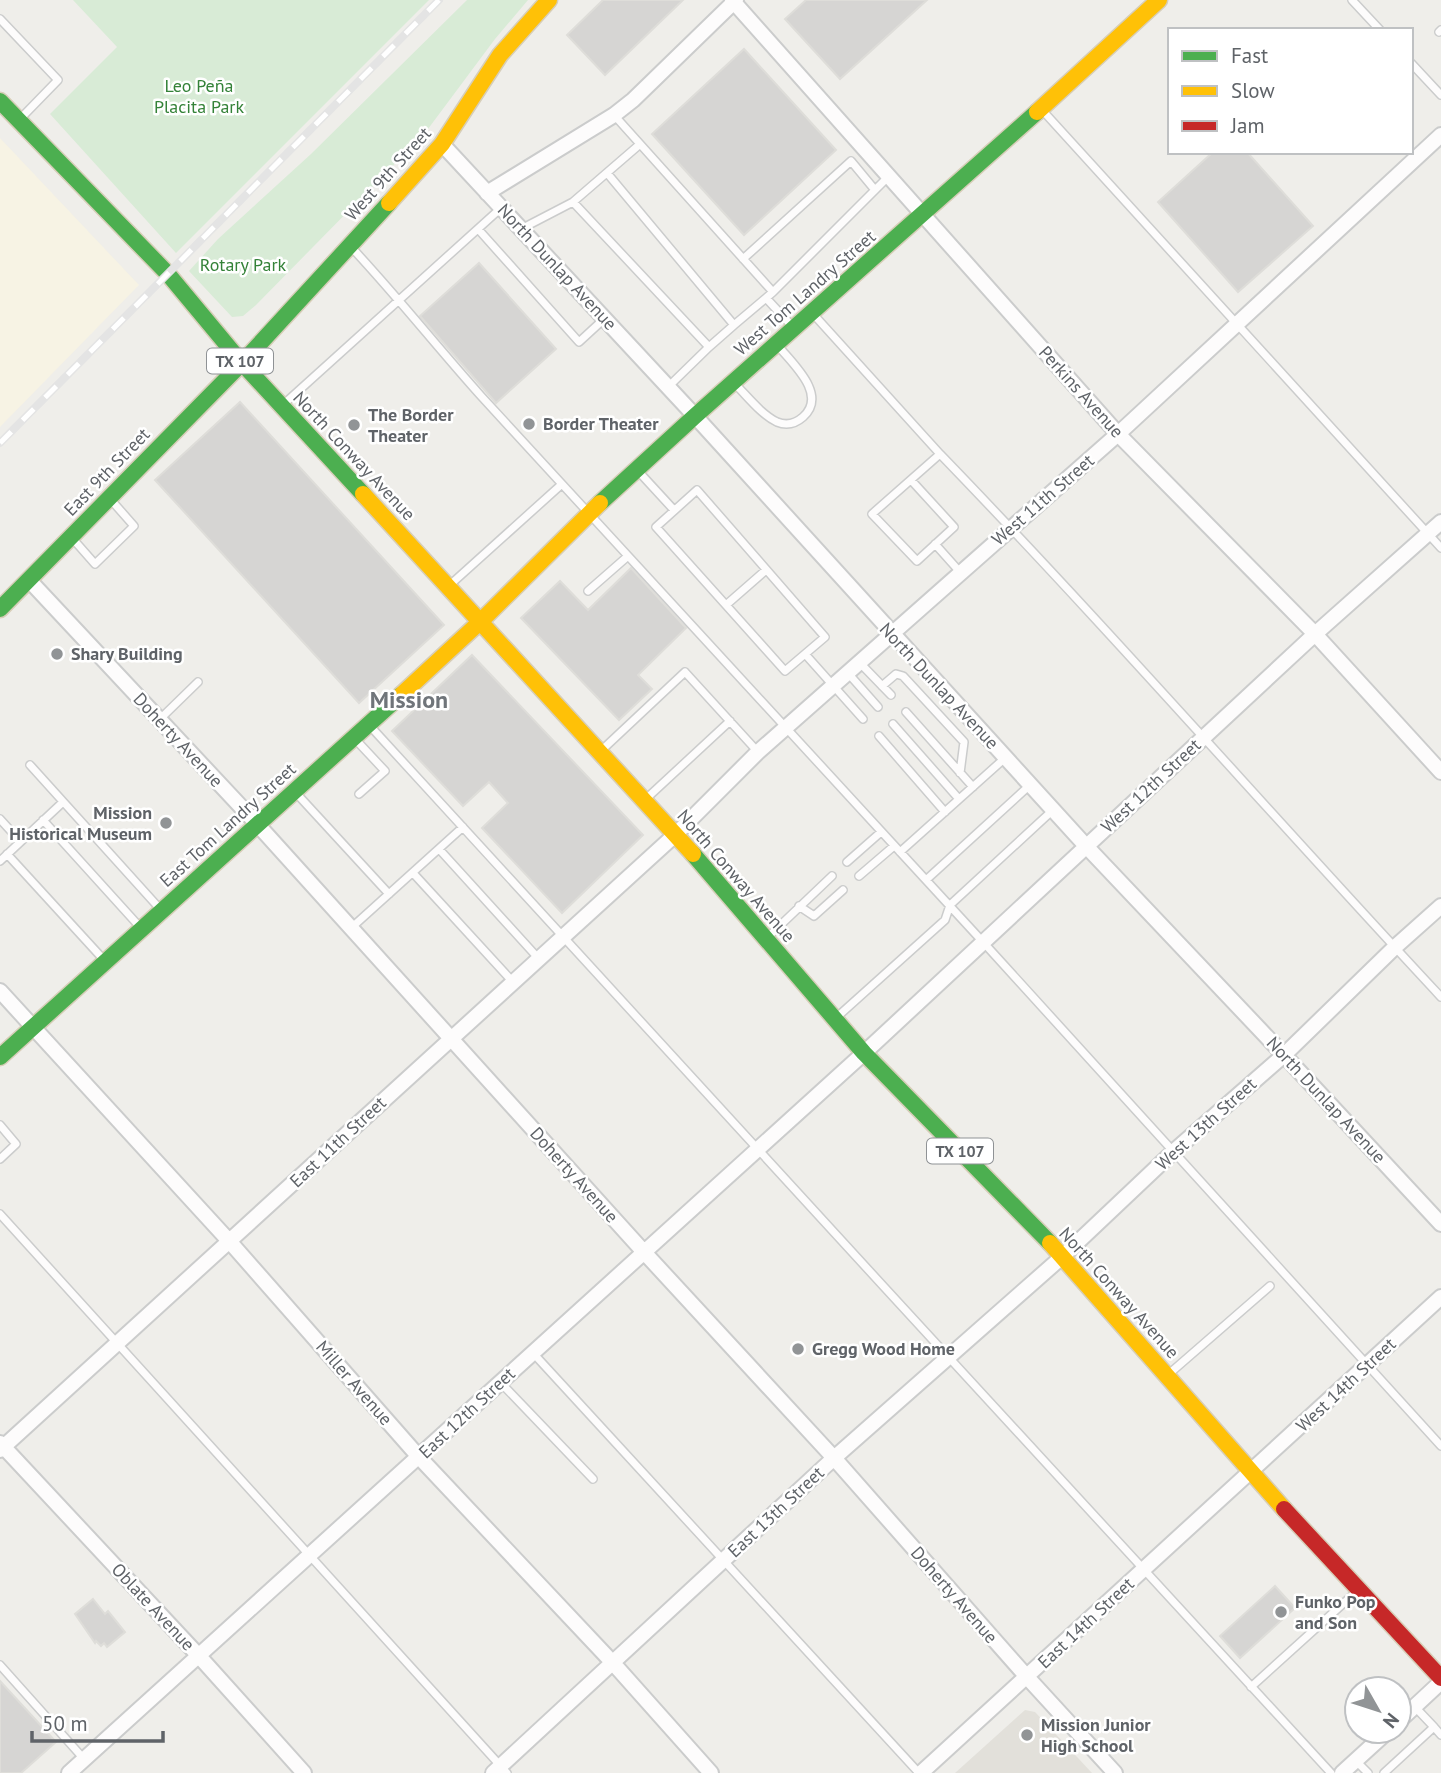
<svg xmlns="http://www.w3.org/2000/svg" width="1441" height="1773" font-family="'PT Sans',sans-serif">
<style>
.commercial{fill:#f7f3e4}
.education{fill:#e2e0da}
.green{fill:#d8ebd6}
.building{fill:#d6d5d3;stroke:#deddd9;stroke-width:2}
.lines{fill:none;stroke-linecap:round;stroke-linejoin:round}
.lane-casing{stroke:#cbcccc;stroke-width:10}
.street-casing{stroke:#cbcccc;stroke-width:18}
.fast-casing{stroke:#d7ceb8;stroke-width:19}
.slow-casing{stroke:#d7ceb8;stroke-width:19}
.jam-casing{stroke:#d7ceb8;stroke-width:19}
.lane{stroke:#fdfcfc;stroke-width:7}
.street{stroke:#fdfcfc;stroke-width:14}
.fast{stroke:#4caf50;stroke-width:16}
.slow{stroke:#ffc107;stroke-width:16}
.jam{stroke:#c62828;stroke-width:16}
.rail-casing{stroke:#e4e4e4;stroke-width:8}
.rail{stroke:#fff;stroke-width:5;stroke-dasharray:16;stroke-linecap:butt}
.poi-dot{fill:#919496;stroke:#fff;stroke-width:2.5}
.labels{text-anchor:middle;stroke-width:5;stroke-linejoin:round;paint-order:stroke}
.shield{fill:#fff;stroke:#8f9295;stroke-width:2}
.shield-label{font-size:16px;font-weight:bold;fill:#5f6368}
.park-label{font-size:18px;fill:#348238;stroke:#fff}
.street-label{font-size:18px;fill:#5f6368;stroke:#fff}
.poi-label{font-size:18px;font-weight:bold;fill:#5f6368;stroke:#fff;text-anchor:start}
.district-label{font-size:24px;font-weight:bold;fill:#70757a;stroke:#fff}
</style>
<rect width="100%" height="100%" fill="#efeeea"/>
<!-- commercial -->
<path class="commercial" d="M 0,138 L 139,285 L 0,427 Z"/>
<!-- education -->
<path class="education" d="M 1025,1710 L 1035,1712 L 1092,1773 L 955,1773 Z"/>
<!-- green -->
<path class="green" d="M 73,0 L 429,0 L 176,253 L 50,114 L 117,47 Z
M 467,0 L 528,0 L 495,39 L 425,133 L 256,305 L 243,316 L 232,317 L 189,271 L 218,239 L 311,154 Z"/>
<!-- building -->
<path class="building" d="M 603,0 L 683,0 L 605,75 L 567,35 Z
M 806,0 L 927,0 L 840,79 L 785,19 Z
M 744,49 L 836,150 L 744,235 L 652,134 Z
M 1213,152 L 1247,152 L 1313,226 L 1238,292 L 1158,202 Z
M 479,263 L 556,349 L 496,403 L 420,316 Z
M 240,402 L 444,625 L 359,703 L 155,480 Z
M 631,568 L 686,628 L 638,675 L 652,689 L 619,720 L 521,618 L 560,581 L 588,610 Z
M 472,655 L 643,835 L 562,913 L 482,828 L 508,803 L 489,782 L 463,806 L 392,731 Z
M 1275,1586 L 1295,1608 L 1240,1658 L 1220,1636 Z
M 93,1599 L 105,1614 L 108,1611 L 125,1632 L 107,1647 L 104,1643 L 101,1646 L 96,1641 L 95,1643 L 75,1614 Z
M 0,1681 L 56,1742 L 21,1773 L 0,1773 Z"/>
<g class="lines">
<defs>
<path id="lane" d="M 1352,0 L 1380,30
M 0,19 L 58,80 L 22,117
M 1439,32 L 1441,30
M 1411,63 L 1441,95
M 1043,111 L 1441,548
M 614,115 L 773,292 L 766,298 L 791,325
M 607,173 L 734,325 L 766,298
M 573,202 L 639,145
M 478,229 L 579,342 L 604,319
M 521,229 L 573,202 L 709,347 L 668,387
M 352,248 C 397,296 437,347 481,396 L 983,942 L 1441,1446
M 743,259 L 851,161 L 875,190
M 773,292 L 889,176
M 815,316 L 940,454 L 872,514 L 917,561 L 954,527 L 911,480
M 709,347 L 734,325
M 736,385 C 748,397 762,415 777,422 C 787,426 795,424 803,417 C 828,395 793,364 779,347
M 285,403 L 501,208
M 940,454 C 1111,631 1273,817 1441,997
M 639,472 L 674,510
M 697,490 L 825,637 L 785,671 L 656,527 Z
M 73,539 L 95,564 L 134,526 L 112,501
M 935,544 L 960,572
M 451,584 L 562,484
M 588,591 L 628,556
M 726,605 L 766,570
M 805,654 L 863,719
M 859,662 L 891,695
M 847,672 L 878,707
M 882,686 L 896,674 L 903,676 L 964,742 L 960,773
M 906,712 L 973,787
M 159,720 L 198,682
M 893,724 L 959,799
M 371,727 C 692,1075 1009,1426 1331,1773
M 879,736 L 945,812
M 356,740 L 385,771 L 359,794
M 604,748 L 685,672 L 758,752
M 30,765 L 161,910
M 297,794 L 389,894
M 648,797 L 730,721
M 0,819 L 20,841
M 43,820 L 139,926
M 439,849 L 539,959
M 900,852 L 1005,758
M 7,854 L 104,960
M 0,861 L 63,802
M 847,862 L 881,832
M 413,873 L 513,982
M 859,876 L 894,846
M 926,880 L 1030,785
M 799,906 L 814,916 L 843,890
M 350,929 L 463,827
M 769,936 L 832,876
M 837,1017 L 945,920 L 950,905 L 1053,810
M 0,1125 L 16,1144 L 0,1159
M 0,1214 L 507,1773
M 533,1353 L 919,1773
M 1170,1373 L 1270,1286
M 501,1383 L 593,1479
M 0,1665 L 84,1759
M 1251,1687 L 1356,1592
M 1415,1707 L 1434,1727
M 1356,1761 L 1368,1773
M 1384,1773 L 1434,1727 L 1441,1735"/>
<path id="street" d="M 732,0 L 1118,434 L 1315,634 L 1441,772
M 442,144 L 695,416 L 1086,846 L 1284,1055 L 1441,1224
M 487,193 L 614,115 L 633,100 L 736,0
M 29,580 L 258,825 L 643,1251 L 834,1458 L 1027,1677 L 1115,1773
M 0,991 L 230,1242 L 419,1457 L 613,1663 L 711,1773
M 0,1443 L 198,1655 L 304,1773
M 0,1450 L 676,834 L 758,752 L 1118,434 L 1441,135
M 1399,1721 L 1441,1682
M 69,1773 L 864,1053 L 1315,634 L 1441,522
M 493,1773 L 834,1458 L 1063,1256 L 1173,1152 L 1284,1055 L 1395,947 L 1441,906
M 921,1773 L 1441,1297
M 1342,1773 L 1388,1731"/>
<path id="fast" d="M 0,101 L 168,274 L 242,363 L 363,494
M 600,503 L 695,416 L 1037,112
M 0,609 L 242,363 L 389,203
M 693,854 L 864,1053 L 1050,1243
M 0,1057 L 401,695"/>
<path id="slow" d="M 1037,112 L 1159,0
M 389,203 L 442,144 L 500,55 L 549,0
M 363,494 L 693,854
M 401,695 L 481,621 L 600,503
M 1050,1243 L 1284,1509"/>
<path id="jam" d="M 1284,1509 L 1441,1678"/>
</defs>
<!-- lane casing -->
<use href="#lane" class="lane-casing"/>
<!-- street casing -->
<use href="#street" class="street-casing"/>
<!-- fast casing -->
<use href="#fast" class="fast-casing"/>
<!-- slow casing -->
<use href="#slow" class="slow-casing"/>
<!-- jam casing -->
<use href="#jam" class="jam-casing"/>
<!-- lane -->
<use href="#lane" class="lane"/>
<!-- street -->
<use href="#street" class="street"/>
<!-- fast -->
<use href="#fast" class="fast"/>
<!-- slow -->
<use href="#slow" class="slow"/>
<!-- jam -->
<use href="#jam" class="jam"/>
<defs>
<path id="rail" d="M 0,443 L 439,0"/>
</defs>
<!-- rail casing -->
<use href="#rail" class="rail-casing"/>
<!-- rail -->
<use href="#rail" class="rail"/>
</g>
<!-- markers -->
<g class="poi-dot">
<circle cx="529" cy="424" r="7"/>
<circle cx="354" cy="425" r="7"/>
<circle cx="57" cy="654" r="7"/>
<circle cx="166" cy="823" r="7"/>
<circle cx="798" cy="1349" r="7"/>
<circle cx="1281" cy="1612" r="7"/>
<circle cx="1027" cy="1735" r="7"/>
</g>
<g class="labels">
<!-- shield labels -->
<g class="shield">
<rect x="207" y="348.5" width="66" height="25" rx="5"/>
<rect x="927" y="1138.5" width="66" height="25" rx="5"/>
</g>
<g class="shield-label">
<text x="240" y="367">TX 107</text>
<text x="960" y="1157">TX 107</text>
</g>
<!-- park labels -->
<g class="park-label">
<text x="199" y="92">Leo Peña<tspan x="199" dy="21">Placita Park</tspan></text>
<text x="243" y="271">Rotary Park</text>
</g>
<!-- street labels -->
<g class="street-label">
<text transform="translate(388 174) rotate(-48)" y="6">West 9th Street</text>
<text transform="translate(557 267) rotate(47)" y="6">North Dunlap Avenue</text>
<text transform="translate(805 293) rotate(-41)" y="6">West Tom Landry Street</text>
<text transform="translate(1081 392) rotate(48)" y="6">Perkins Avenue</text>
<text transform="translate(354 456) rotate(47)" y="6">North Conway Avenue</text>
<text transform="translate(107 472) rotate(-46)" y="6">East 9th Street</text>
<text transform="translate(1043 500) rotate(-41)" y="6">West 11th Street</text>
<text transform="translate(939 686) rotate(47)" y="6">North Dunlap Avenue</text>
<text transform="translate(178 740) rotate(47)" y="6">Doherty Avenue</text>
<text transform="translate(1151 786) rotate(-43)" y="6">West 12th Street</text>
<text transform="translate(228 825) rotate(-42)" y="6">East Tom Landry Street</text>
<text transform="translate(736 876) rotate(49)" y="6">North Conway Avenue</text>
<text transform="translate(1326 1100) rotate(47)" y="6">North Dunlap Avenue</text>
<text transform="translate(1206 1124) rotate(-42)" y="6">West 13th Street</text>
<text transform="translate(338 1142) rotate(-43)" y="6">East 11th Street</text>
<text transform="translate(574 1175) rotate(48)" y="6">Doherty Avenue</text>
<text transform="translate(1119 1293) rotate(48)" y="6">North Conway Avenue</text>
<text transform="translate(354 1383) rotate(49)" y="6">Miller Avenue</text>
<text transform="translate(1346 1385) rotate(-43)" y="6">West 14th Street</text>
<text transform="translate(467 1413) rotate(-43)" y="6">East 12th Street</text>
<text transform="translate(776 1512) rotate(-43)" y="6">East 13th Street</text>
<text transform="translate(954 1595) rotate(49)" y="6">Doherty Avenue</text>
<text transform="translate(153 1607) rotate(47)" y="6">Oblate Avenue</text>
<text transform="translate(1086 1623) rotate(-43)" y="6">East 14th Street</text>
</g>
<!-- poi labels -->
<g class="poi-label">
<text x="368" y="421">The Border<tspan x="368" dy="21">Theater</tspan></text>
<text x="543" y="430">Border Theater</text>
<text x="71" y="660">Shary Building</text>
<text x="152" y="819" text-anchor="end">Mission<tspan x="152" dy="21">Historical Museum</tspan></text>
<text x="812" y="1355">Gregg Wood Home</text>
<text x="1295" y="1608">Funko Pop<tspan x="1295" dy="21">and Son</tspan></text>
<text x="1041" y="1731">Mission Junior<tspan x="1041" dy="21">High School</tspan></text>
</g>
<!-- district labels -->
<g class="district-label">
<text x="409" y="708">Mission</text>
</g>
</g>
<!-- legend -->
<rect x="1168" y="28" width="245" height="126" fill="#ffffff" stroke="#bfc1c3" stroke-width="2"/>
<rect x="1182" y="51" width="35" height="10" fill="#4caf50" stroke="#bfc1c3" stroke-width="2"/>
<text x="1231" y="63" font-size="21" fill="#5f6368">Fast</text>
<rect x="1182" y="86" width="35" height="10" fill="#ffc107" stroke="#bfc1c3" stroke-width="2"/>
<text x="1231" y="98" font-size="21" fill="#5f6368">Slow</text>
<rect x="1182" y="121" width="35" height="10" fill="#c62828" stroke="#bfc1c3" stroke-width="2"/>
<text x="1231" y="133" font-size="21" fill="#5f6368">Jam</text>
<!-- north arrow -->
<g transform="translate(1378 1710) rotate(129)"><circle r="33" fill="#ffffff" stroke="#bfc1c3" stroke-width="2"/>
<path d="M0-5L12 26L0 18L-12 26Z" fill="#919496"/>
<text y="-10" font-size="19" font-weight="bold" text-anchor="middle" fill="#5f6368">N</text>
</g>
<!-- scale -->
<path d="M32 1731v10h131v-10" fill="none" stroke="#5f6368" stroke-width="3.5"/>
<text x="42" y="1731" font-size="21" fill="#5f6368" stroke="#ffffff" stroke-width="5" paint-order="stroke">50 m</text>
</svg>
